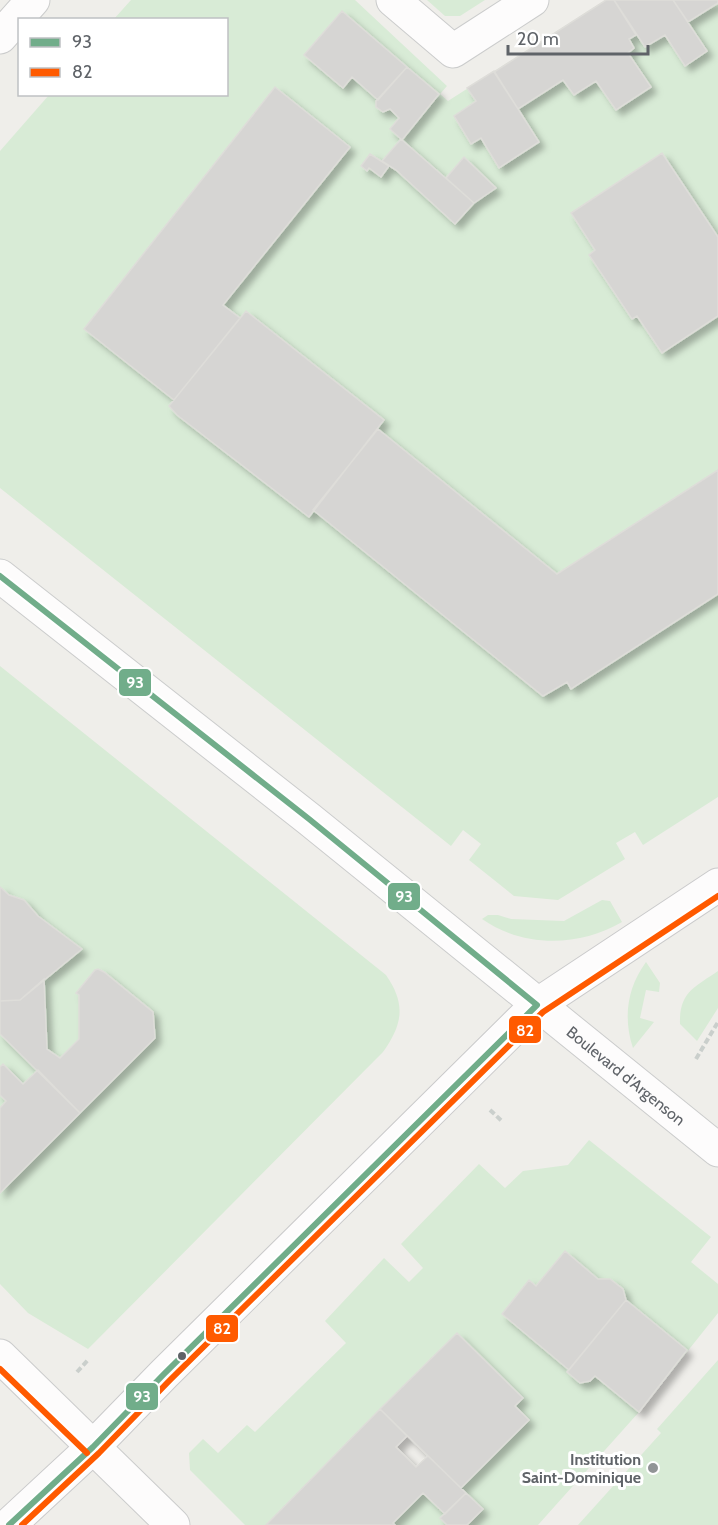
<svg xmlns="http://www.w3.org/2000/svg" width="718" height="1525" font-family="Cabin,sans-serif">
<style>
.green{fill:#d8ebd6}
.building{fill:#d6d5d3;stroke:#deddd9;stroke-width:1.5;filter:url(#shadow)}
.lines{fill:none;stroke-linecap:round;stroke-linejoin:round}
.street-casing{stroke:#cbcccc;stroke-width:35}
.secondary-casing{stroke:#cacacb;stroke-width:35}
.path{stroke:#cacfcc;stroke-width:4;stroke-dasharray:6 3;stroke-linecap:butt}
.street{stroke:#fdfcfc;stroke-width:33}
.secondary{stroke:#fdfcfc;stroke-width:33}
.bus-1-casing{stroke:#fff;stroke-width:10}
.bus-2-casing{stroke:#fff;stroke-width:10}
.bus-1{stroke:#71ad8a;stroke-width:6}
.bus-2{stroke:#ff5a00;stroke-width:6}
.bus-dot{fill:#5f6368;stroke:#fff;stroke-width:2}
.poi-dot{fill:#919496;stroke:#fff;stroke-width:2}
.labels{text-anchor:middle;stroke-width:6;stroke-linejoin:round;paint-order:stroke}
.street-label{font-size:16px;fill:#5f6368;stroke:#fff}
.poi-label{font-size:16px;font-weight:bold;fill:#5f6368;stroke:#fff;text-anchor:end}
.line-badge{stroke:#fff;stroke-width:2}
.badge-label{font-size:16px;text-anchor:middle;font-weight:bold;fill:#fff}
</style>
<defs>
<filter id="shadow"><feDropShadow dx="5.5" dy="5.5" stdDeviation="3" flood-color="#0004"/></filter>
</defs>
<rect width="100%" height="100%" fill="#efeeea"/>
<!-- green -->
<path class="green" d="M 131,0 L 355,0 L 447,86 L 440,94 L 448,101 L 606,0 L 718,0 L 718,797 L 643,845 L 635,832 L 616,843 L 625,859 L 558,900 L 514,896 L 469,860 L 481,844 L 463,830 L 451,846 L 0,488 L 0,151 L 49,95 L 226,94 L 226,20 L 114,19 Z
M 427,0 L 485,0 L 460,16 L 445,16 Z
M 0,666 L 386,975 C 406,1004 403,1024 383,1052 L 88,1349 L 28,1313 L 0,1284 Z
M 602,900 L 610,901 L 622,922 C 580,947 523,948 482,919 L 488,915 L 498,915 L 511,919 L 564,921 Z
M 646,962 L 660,983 L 659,992 L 646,990 L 640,1018 L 654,1022 L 633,1048 C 623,1018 627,988 646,962 Z
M 718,971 L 718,1008 L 697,1041 L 680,1024 C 679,992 695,987 718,971 Z
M 589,1140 L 711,1237 L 691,1262 L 718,1284 L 718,1313 L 639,1412 L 538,1525 L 467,1525 L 482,1509 L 461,1488 L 529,1420 L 515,1406 L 522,1399 L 457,1333 L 266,1525 L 245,1525 L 190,1470 L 189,1453 L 203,1439 L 218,1453 L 247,1425 L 255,1432 L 346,1343 L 325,1321 L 384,1258 L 409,1282 L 423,1268 L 401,1244 L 479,1164 L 505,1188 L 523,1171 L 568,1165 Z
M 718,1360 L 718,1525 L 578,1525 L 661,1433 L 657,1429 Z
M 423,1493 L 445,1514 L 447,1525 L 395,1525 L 393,1523 Z"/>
<!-- building -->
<path class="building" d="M 606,0 L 614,0 L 636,35 L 629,39 L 634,48 L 628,53 L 651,87 L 616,110 L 596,81 L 574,95 L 563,80 L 518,109 L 494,72 Z
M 614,0 L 673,0 L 707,51 L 685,66 L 665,35 L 645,47 Z
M 673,0 L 718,0 L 718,3 L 688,22 Z
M 342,11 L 407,67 L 378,100 L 352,77 L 343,88 L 304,55 Z
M 407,67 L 439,94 L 402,140 L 390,129 L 399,118 L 390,109 L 383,112 L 376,107 L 376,101 Z
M 494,71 L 539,142 L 499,168 L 481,138 L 471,144 L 454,116 L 476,101 L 467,88 Z
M 275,87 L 350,147 L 223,305 L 240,318 L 174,400 L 84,329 Z
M 401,139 L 474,203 L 455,224 L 396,170 L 382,161 Z
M 662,153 L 718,237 L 718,316 L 662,353 L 637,316 L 632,319 L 589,255 L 595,250 L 571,213 Z
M 370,154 L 389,166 L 381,177 L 369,168 L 367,171 L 361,166 Z
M 464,157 L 496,188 L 474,203 L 446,178 Z
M 246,311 L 384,420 L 309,517 L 177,415 L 169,406 Z
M 378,429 L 557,574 L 718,470 L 718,594 L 571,689 L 567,682 L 543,696 L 313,510 Z
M 0,887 L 9,895 L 24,900 L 38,916 L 82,949 L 20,1000 L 0,1001 Z
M 98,969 L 104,972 L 153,1012 L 155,1038 L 80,1113 L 0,1034 L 0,1001 L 20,1000 L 44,979 L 47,1049 L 60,1058 L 79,1039 L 79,995 L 76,993 L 95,970 Z
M 3,1064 L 23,1084 L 38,1070 L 80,1113 L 0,1193 L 0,1108 L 6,1101 L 0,1095 L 0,1067 Z
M 565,1251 L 598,1279 L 610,1279 L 623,1289 L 626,1300 L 569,1370 L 502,1314 L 529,1280 L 536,1286 Z
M 626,1300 L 687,1350 L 639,1412 L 595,1376 L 590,1381 L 580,1383 L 567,1372 Z
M 457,1333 L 523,1398 L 515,1406 L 529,1420 L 461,1488 L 380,1409 Z
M 380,1409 L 407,1436 L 396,1447 L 416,1467 L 428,1456 L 466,1493 L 445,1514 L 423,1493 L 393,1523 L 395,1525 L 266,1525 Z
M 466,1493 L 483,1509 L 467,1525 L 447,1525 L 440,1518 Z"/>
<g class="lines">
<defs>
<g id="street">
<path d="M 393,0 L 453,51 L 532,0"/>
<path d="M 0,37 L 33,0"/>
<path id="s1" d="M 0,576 L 309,819 L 718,1150"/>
<path d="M 0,1356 L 173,1525"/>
</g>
<path id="secondary" d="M 9,1525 L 93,1447 L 164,1374 L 537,1005 L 718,885"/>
</defs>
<!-- street casing -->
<use href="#street" class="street-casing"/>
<!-- secondary casing -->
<use href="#secondary" class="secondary-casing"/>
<!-- path -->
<path class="path" d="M 696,1059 L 718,1022
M 490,1110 L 503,1122
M 77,1372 L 88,1360"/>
<!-- street -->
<use href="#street" class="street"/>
<!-- secondary -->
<use href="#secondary" class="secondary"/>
<defs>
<path id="bus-1" d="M 0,576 L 309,819 L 537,1005
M 9,1525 L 93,1447 L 164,1374 L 537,1005"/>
<path id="bus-2" d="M 0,1369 L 87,1453
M 22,1525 L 99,1453 L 170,1380 L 543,1012 L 718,896"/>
</defs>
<!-- bus-1 casing -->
<use href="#bus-1" class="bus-1-casing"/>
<!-- bus-2 casing -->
<use href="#bus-2" class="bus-2-casing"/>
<!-- bus-1 -->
<use href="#bus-1" class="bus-1"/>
<!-- bus-2 -->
<use href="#bus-2" class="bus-2"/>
</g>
<!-- markers -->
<circle class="bus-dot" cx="182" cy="1356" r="5"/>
<circle class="poi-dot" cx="653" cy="1468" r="6"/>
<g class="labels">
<!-- street labels -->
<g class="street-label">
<text dy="6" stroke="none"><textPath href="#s1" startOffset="801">Boulevard d'Argenson</textPath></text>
</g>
<!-- poi labels -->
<g class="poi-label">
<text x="641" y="1465">Institution<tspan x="641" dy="18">Saint-Dominique</tspan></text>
</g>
</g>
<g class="line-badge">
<rect x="118" y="668" width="34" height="29" rx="6" fill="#71ad8a"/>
<rect x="387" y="882" width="34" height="29" rx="6" fill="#71ad8a"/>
<rect x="508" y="1015" width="34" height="29" rx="6" fill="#ff5a00"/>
<rect x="205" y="1314" width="34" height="29" rx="6" fill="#ff5a00"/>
<rect x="125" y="1382" width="34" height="29" rx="6" fill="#71ad8a"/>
</g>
<g class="badge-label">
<text x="135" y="688">93</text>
<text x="404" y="902">93</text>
<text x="525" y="1036">82</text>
<text x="222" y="1334">82</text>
<text x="142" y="1402">93</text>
</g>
<!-- legend -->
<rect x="18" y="18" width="210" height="78" fill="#ffffff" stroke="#bfc1c3" stroke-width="1.5"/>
<rect x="30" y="38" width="30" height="9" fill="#71ad8a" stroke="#bfc1c3" stroke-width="1.5"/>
<text x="72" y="48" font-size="18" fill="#5f6368">93</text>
<rect x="30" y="68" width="30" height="9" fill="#ff5a00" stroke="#bfc1c3" stroke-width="1.5"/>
<text x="72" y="78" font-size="18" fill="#5f6368">82</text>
<!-- scale -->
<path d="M508 45v9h140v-9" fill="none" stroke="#5f6368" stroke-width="3"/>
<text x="517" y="45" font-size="18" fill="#5f6368" stroke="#ffffff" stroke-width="4.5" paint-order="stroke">20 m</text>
</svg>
